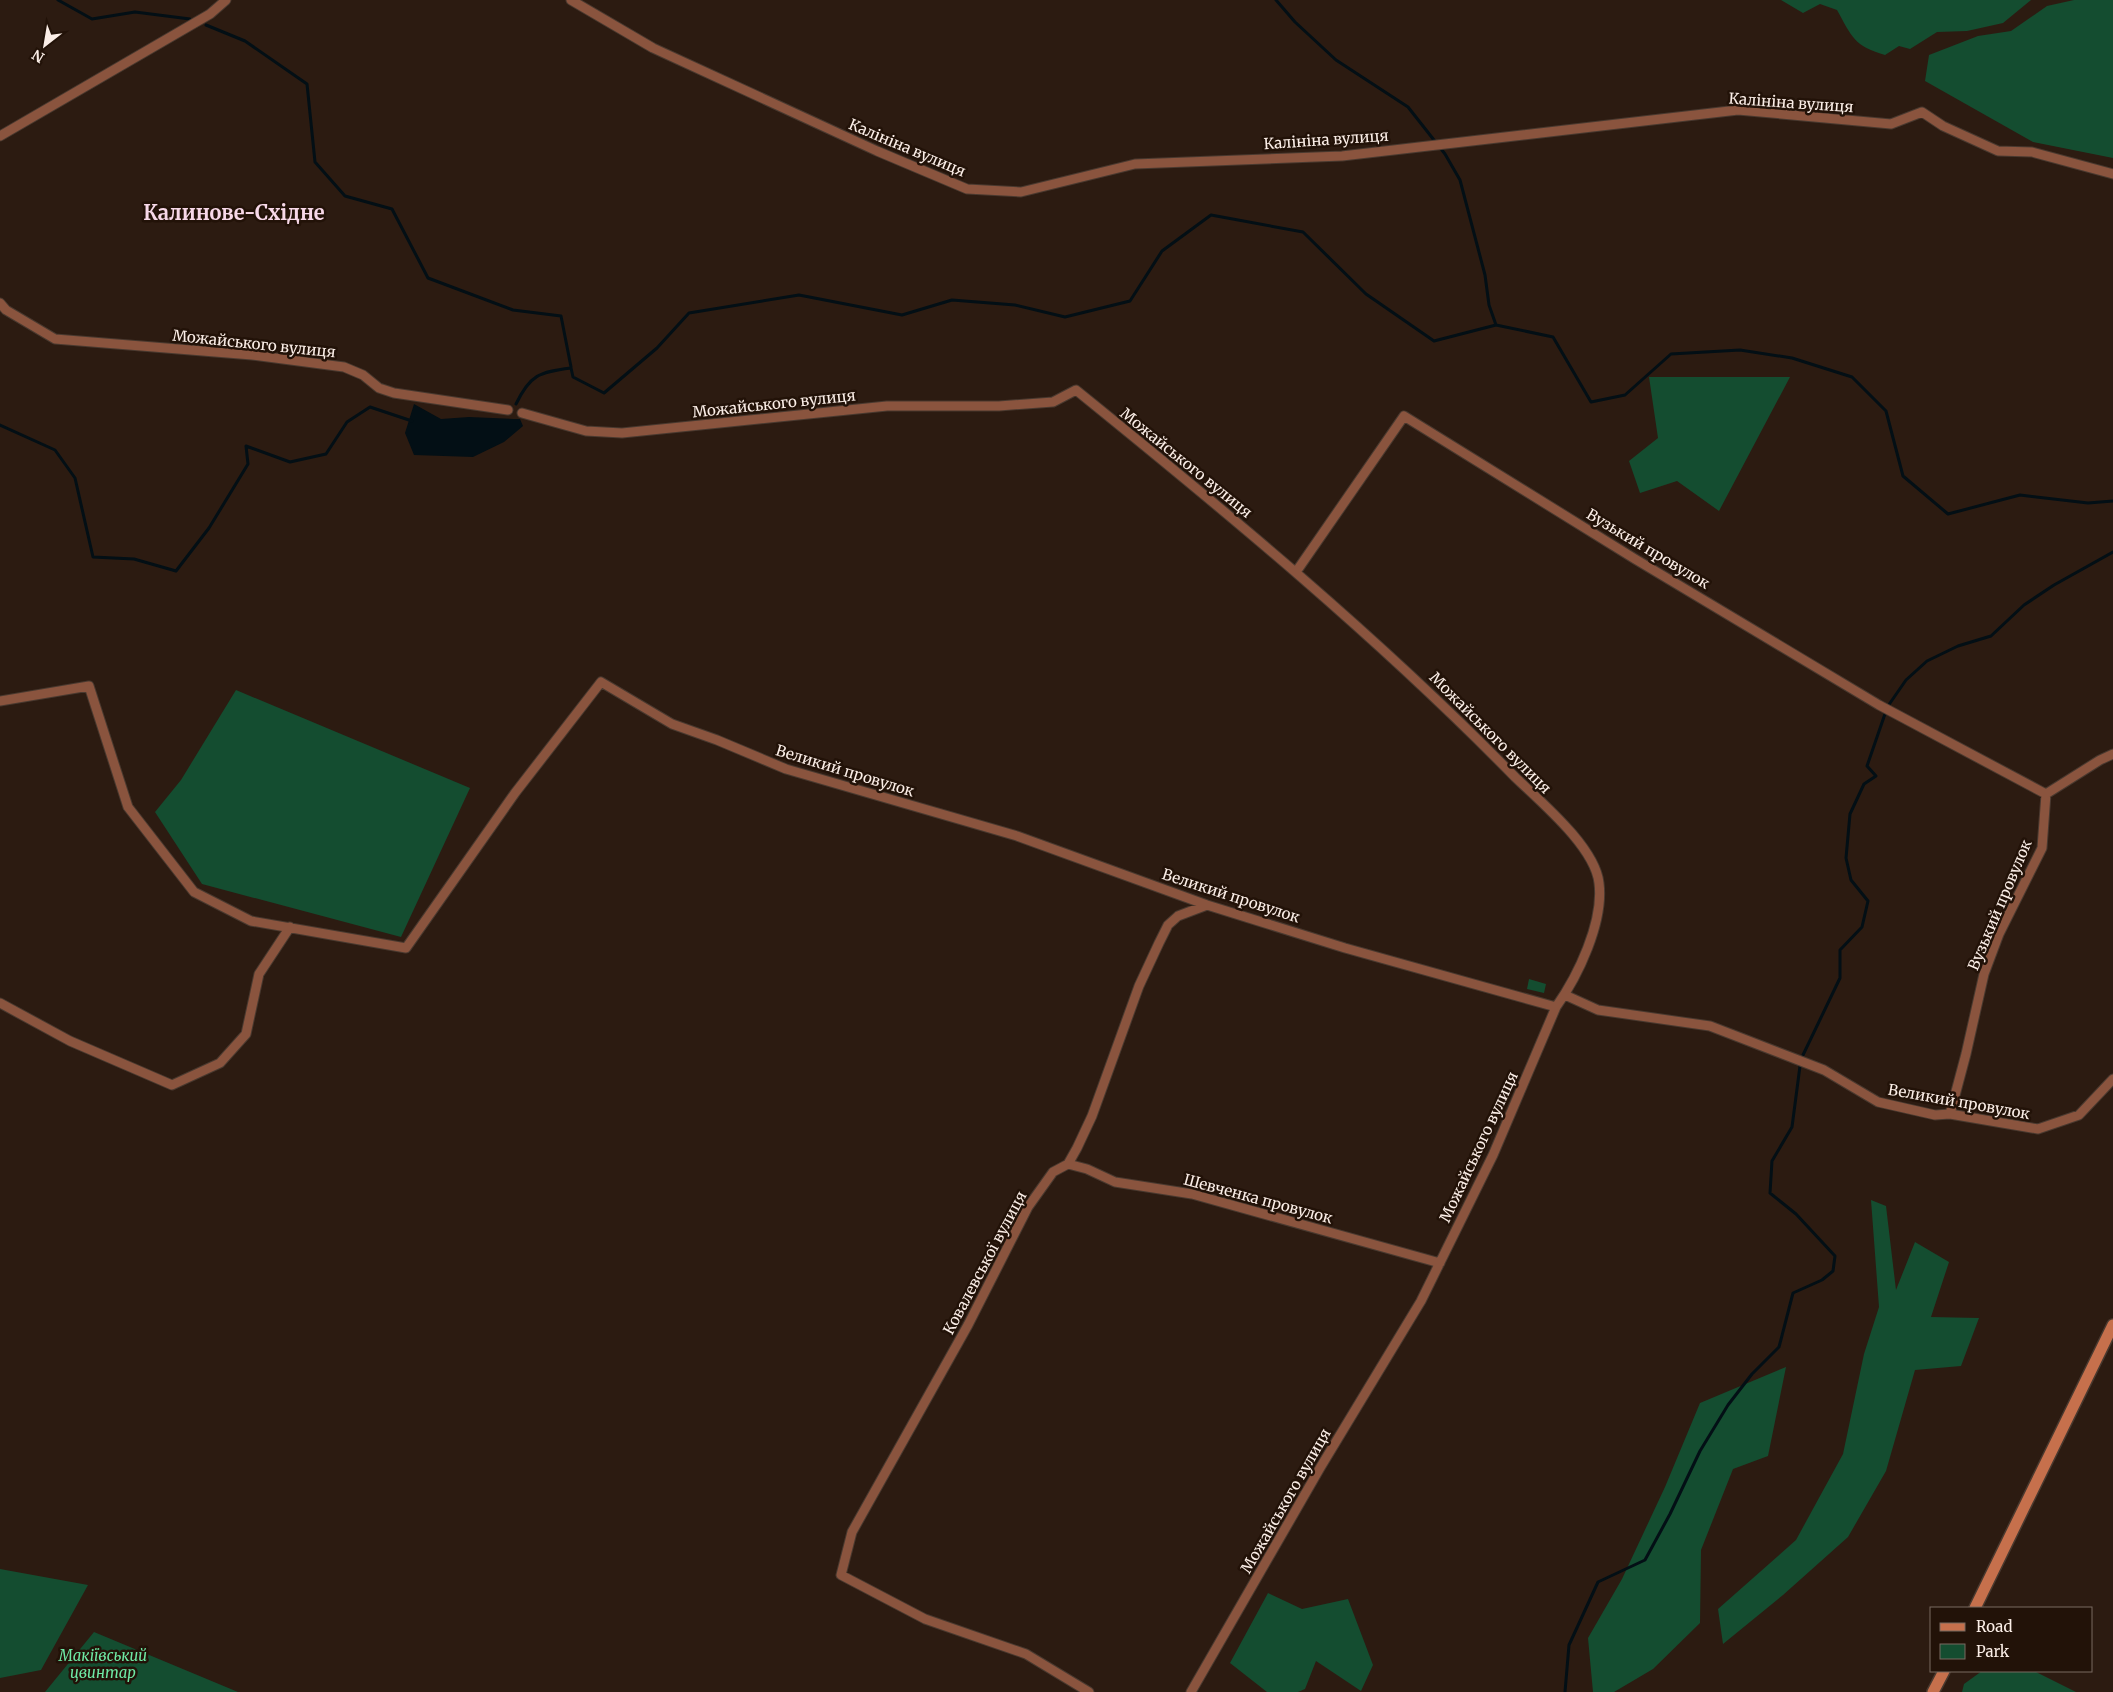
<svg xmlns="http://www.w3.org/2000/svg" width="2113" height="1692" font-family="Merriweather,serif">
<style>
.green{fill:#144d30}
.water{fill:#030f15}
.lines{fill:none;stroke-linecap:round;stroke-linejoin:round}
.stream{stroke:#030f15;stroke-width:3}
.minor-casing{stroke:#49392f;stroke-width:11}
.secondary-casing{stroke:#49392f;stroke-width:14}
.minor{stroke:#8a543e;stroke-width:9}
.secondary{stroke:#c6704c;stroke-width:11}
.labels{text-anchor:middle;stroke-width:5;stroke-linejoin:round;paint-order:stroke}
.street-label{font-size:15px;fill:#fbeee7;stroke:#221208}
.park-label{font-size:15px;font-style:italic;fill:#6ee8a4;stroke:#221208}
.district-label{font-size:20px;font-weight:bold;fill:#f7d8e8;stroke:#221208}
</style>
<rect width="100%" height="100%" fill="#2c1b11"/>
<!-- green -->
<path class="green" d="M 1781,0 L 2031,0 L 2003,23 L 1967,31 L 1937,32 L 1910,49 L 1899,46 L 1885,55 C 1854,46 1852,37 1837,10 L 1820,4 L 1803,13 Z
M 2074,0 L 2113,0 L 2113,158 L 2033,142 L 1925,81 L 1929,55 L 1978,36 L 2011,31 L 2047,6 Z
M 1649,377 L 1790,377 L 1719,511 L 1677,481 L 1640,493 L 1629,461 L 1658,438 Z
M 236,690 L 470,788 L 401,937 L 202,884 L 155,812 L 181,780 Z
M 1529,979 L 1546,984 L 1544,993 L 1527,989 Z
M 1871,1200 L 1886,1206 L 1896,1290 L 1915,1242 L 1949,1262 L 1931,1317 L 1979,1318 L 1961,1366 L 1915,1370 L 1886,1471 L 1848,1537 L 1783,1595 L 1723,1644 L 1718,1609 L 1796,1540 L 1843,1454 L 1864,1354 L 1879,1307 Z
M 1786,1367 L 1768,1456 L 1733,1469 L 1701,1550 L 1700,1623 L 1653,1669 L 1614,1692 L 1593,1692 L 1588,1638 L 1622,1579 L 1665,1487 L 1700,1403 Z
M 0,1569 L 88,1585 L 41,1670 L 0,1678 Z
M 1268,1593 L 1302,1609 L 1348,1599 L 1373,1665 L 1361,1691 L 1316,1661 L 1305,1689 L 1298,1692 L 1267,1692 L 1230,1663 Z
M 94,1632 L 238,1692 L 45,1692 Z
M 1982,1671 L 2034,1671 L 2076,1692 L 1962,1692 L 1964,1684 Z"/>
<!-- water -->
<path class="water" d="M 414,404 L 441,419 L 469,417 L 514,419 L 520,419 L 523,426 L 504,442 L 473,457 L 414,455 L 405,433 Z"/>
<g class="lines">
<!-- stream -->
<path class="stream" d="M 58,0 L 92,19 L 135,12 L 190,19
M 1276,0 L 1295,22 L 1336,60 L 1408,107 L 1445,154 L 1460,180 L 1485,275 L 1489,305 L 1496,325
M 206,25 L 245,41 L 307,84 L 315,162 L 345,196 L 392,209 L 428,278 L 513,310 L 561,316 L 571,367
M 516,404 C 530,375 539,372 571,368 L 573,377 L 604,393 L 657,348 L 689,313 L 799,295 L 902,315 L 952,300 L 1015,305 L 1065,317 L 1130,301 L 1162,251 L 1211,215 L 1303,232 L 1366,294 L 1434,341 L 1496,325 L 1553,337 L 1591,402 L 1625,395 L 1671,354 L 1740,350 L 1792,358 L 1852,377 L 1886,411 L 1903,476 L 1948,514 L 2020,495 L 2088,503 L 2113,501
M 0,425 L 55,450 L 75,478 L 93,557 L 134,559 L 176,571 L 209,528 L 248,464 L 246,446 L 290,462 L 326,454 L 347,422 L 370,407 L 412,421
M 1888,706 L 1906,680 L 1927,661 L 1958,646 L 1991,636 L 2024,605 L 2054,585 L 2113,552
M 1803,1055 L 1840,978 L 1840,950 L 1862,927 L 1868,901 L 1851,880 L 1846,858 L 1850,814 L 1864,784 L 1876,776 L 1867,766 L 1886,711
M 1565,1692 L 1569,1645 L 1598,1582 L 1645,1560 L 1670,1514 L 1700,1451 L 1728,1405 L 1752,1374 L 1779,1347 L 1793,1293 L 1822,1280 L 1833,1271 L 1835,1256 L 1796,1214 L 1770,1193 L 1772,1161 L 1792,1127 L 1800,1066"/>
<defs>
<path id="minor" d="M 571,0 L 653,48 L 877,151 L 967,189 L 1021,192 L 1135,164 L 1342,156 L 1738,110 L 1891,124 L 1922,112 L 1943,126 L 1998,151 L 2032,152 L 2113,174
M 0,136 L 210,14 L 226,0
M 0,303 L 6,310 L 55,339 L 252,355 L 344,367 L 363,375 L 379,388 L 394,393 L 508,410
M 522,413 L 586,431 L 622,433 L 887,406 L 999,406 L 1053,402 L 1076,390 C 1228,513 1378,637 1515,777 C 1541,802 1595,847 1599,883 C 1604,922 1578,976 1556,1007 L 1493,1155 L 1421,1301 L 1320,1468 L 1191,1692
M 1296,572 L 1404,416 L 1635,559 L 1879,705 L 2046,794 L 2042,848 L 1999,934 L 1984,974 L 1966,1054 L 1950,1114
M 0,701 L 89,686 L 128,807 L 194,892 L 251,921 L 406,948 L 515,793 L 601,682 L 672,724 L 717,740 L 786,769 L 1017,836 L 1207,905 L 1345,948 L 1556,1007
M 2046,794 L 2100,760 L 2113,754
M 1565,995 L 1598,1010 L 1710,1026 L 1824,1070 L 1878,1102 L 1935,1115 L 1950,1114 L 2038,1129 L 2079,1115 L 2113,1079
M 0,1003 L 70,1041 L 172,1085 L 220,1063 L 246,1034 L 259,974 L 290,927
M 1068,1164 L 1087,1169 L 1115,1182 L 1192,1194 L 1440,1263
M 1089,1692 L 1026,1654 L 925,1619 L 841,1575 L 852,1532 L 968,1325 L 1028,1207 L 1053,1172 L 1068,1164 L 1077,1148 L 1092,1116 L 1139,986 L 1159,943 L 1168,925 L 1178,916 L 1207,905"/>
<path id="secondary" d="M 1975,1608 L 2113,1325
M 1933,1692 L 1944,1671"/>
</defs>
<!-- minor casing -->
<use href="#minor" class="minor-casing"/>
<!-- secondary casing -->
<use href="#secondary" class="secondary-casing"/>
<!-- minor -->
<use href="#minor" class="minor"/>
<!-- secondary -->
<use href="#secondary" class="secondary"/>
</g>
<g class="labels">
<!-- street labels -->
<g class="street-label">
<text transform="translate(1791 103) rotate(4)" y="5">Калініна вулиця</text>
<text transform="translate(1326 140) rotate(-4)" y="5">Калініна вулиця</text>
<text transform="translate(907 148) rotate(23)" y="5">Калініна вулиця</text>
<text transform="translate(254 344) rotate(6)" y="5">Можайського вулиця</text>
<text transform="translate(774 404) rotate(-6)" y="5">Можайського вулиця</text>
<text transform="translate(1186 463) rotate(39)" y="5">Можайського вулиця</text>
<text transform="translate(1648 549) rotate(31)" y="5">Вузький провулок</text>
<text transform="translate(1490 733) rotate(45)" y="5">Можайського вулиця</text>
<text transform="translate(845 771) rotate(17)" y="5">Великий провулок</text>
<text transform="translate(1231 896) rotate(18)" y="5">Великий провулок</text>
<text transform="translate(2000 905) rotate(-67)" y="5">Вузький провулок</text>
<text transform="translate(1959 1102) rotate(10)" y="5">Великий провулок</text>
<text transform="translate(1479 1147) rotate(-65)" y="5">Можайського вулиця</text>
<text transform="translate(1258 1199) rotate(15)" y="5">Шевченка провулок</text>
<text transform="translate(985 1263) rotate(-62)" y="5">Ковалевської вулиця</text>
<text transform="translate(1286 1501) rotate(-60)" y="5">Можайського вулиця</text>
</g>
<!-- park labels -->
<g class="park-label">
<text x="103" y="1661">Макіївський<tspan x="103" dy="17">цвинтар</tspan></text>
</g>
<!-- district labels -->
<g class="district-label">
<text x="234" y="220">Калинове-Східне</text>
</g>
</g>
<!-- legend -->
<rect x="1930" y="1607" width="162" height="65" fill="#221208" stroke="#796a61"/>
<rect x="1940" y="1623" width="25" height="8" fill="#c6704c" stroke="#796a61"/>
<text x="1976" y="1632" font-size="15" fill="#fbeee7">Road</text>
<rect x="1940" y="1644" width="25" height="15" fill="#144d30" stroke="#796a61"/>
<text x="1976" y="1657" font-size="15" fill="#fbeee7">Park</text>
<!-- north arrow -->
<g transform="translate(45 45) rotate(211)" stroke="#221208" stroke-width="4" paint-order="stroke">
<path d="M0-4L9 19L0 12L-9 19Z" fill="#fbeee7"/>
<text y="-8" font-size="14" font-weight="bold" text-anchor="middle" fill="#fbeee7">N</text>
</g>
</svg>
